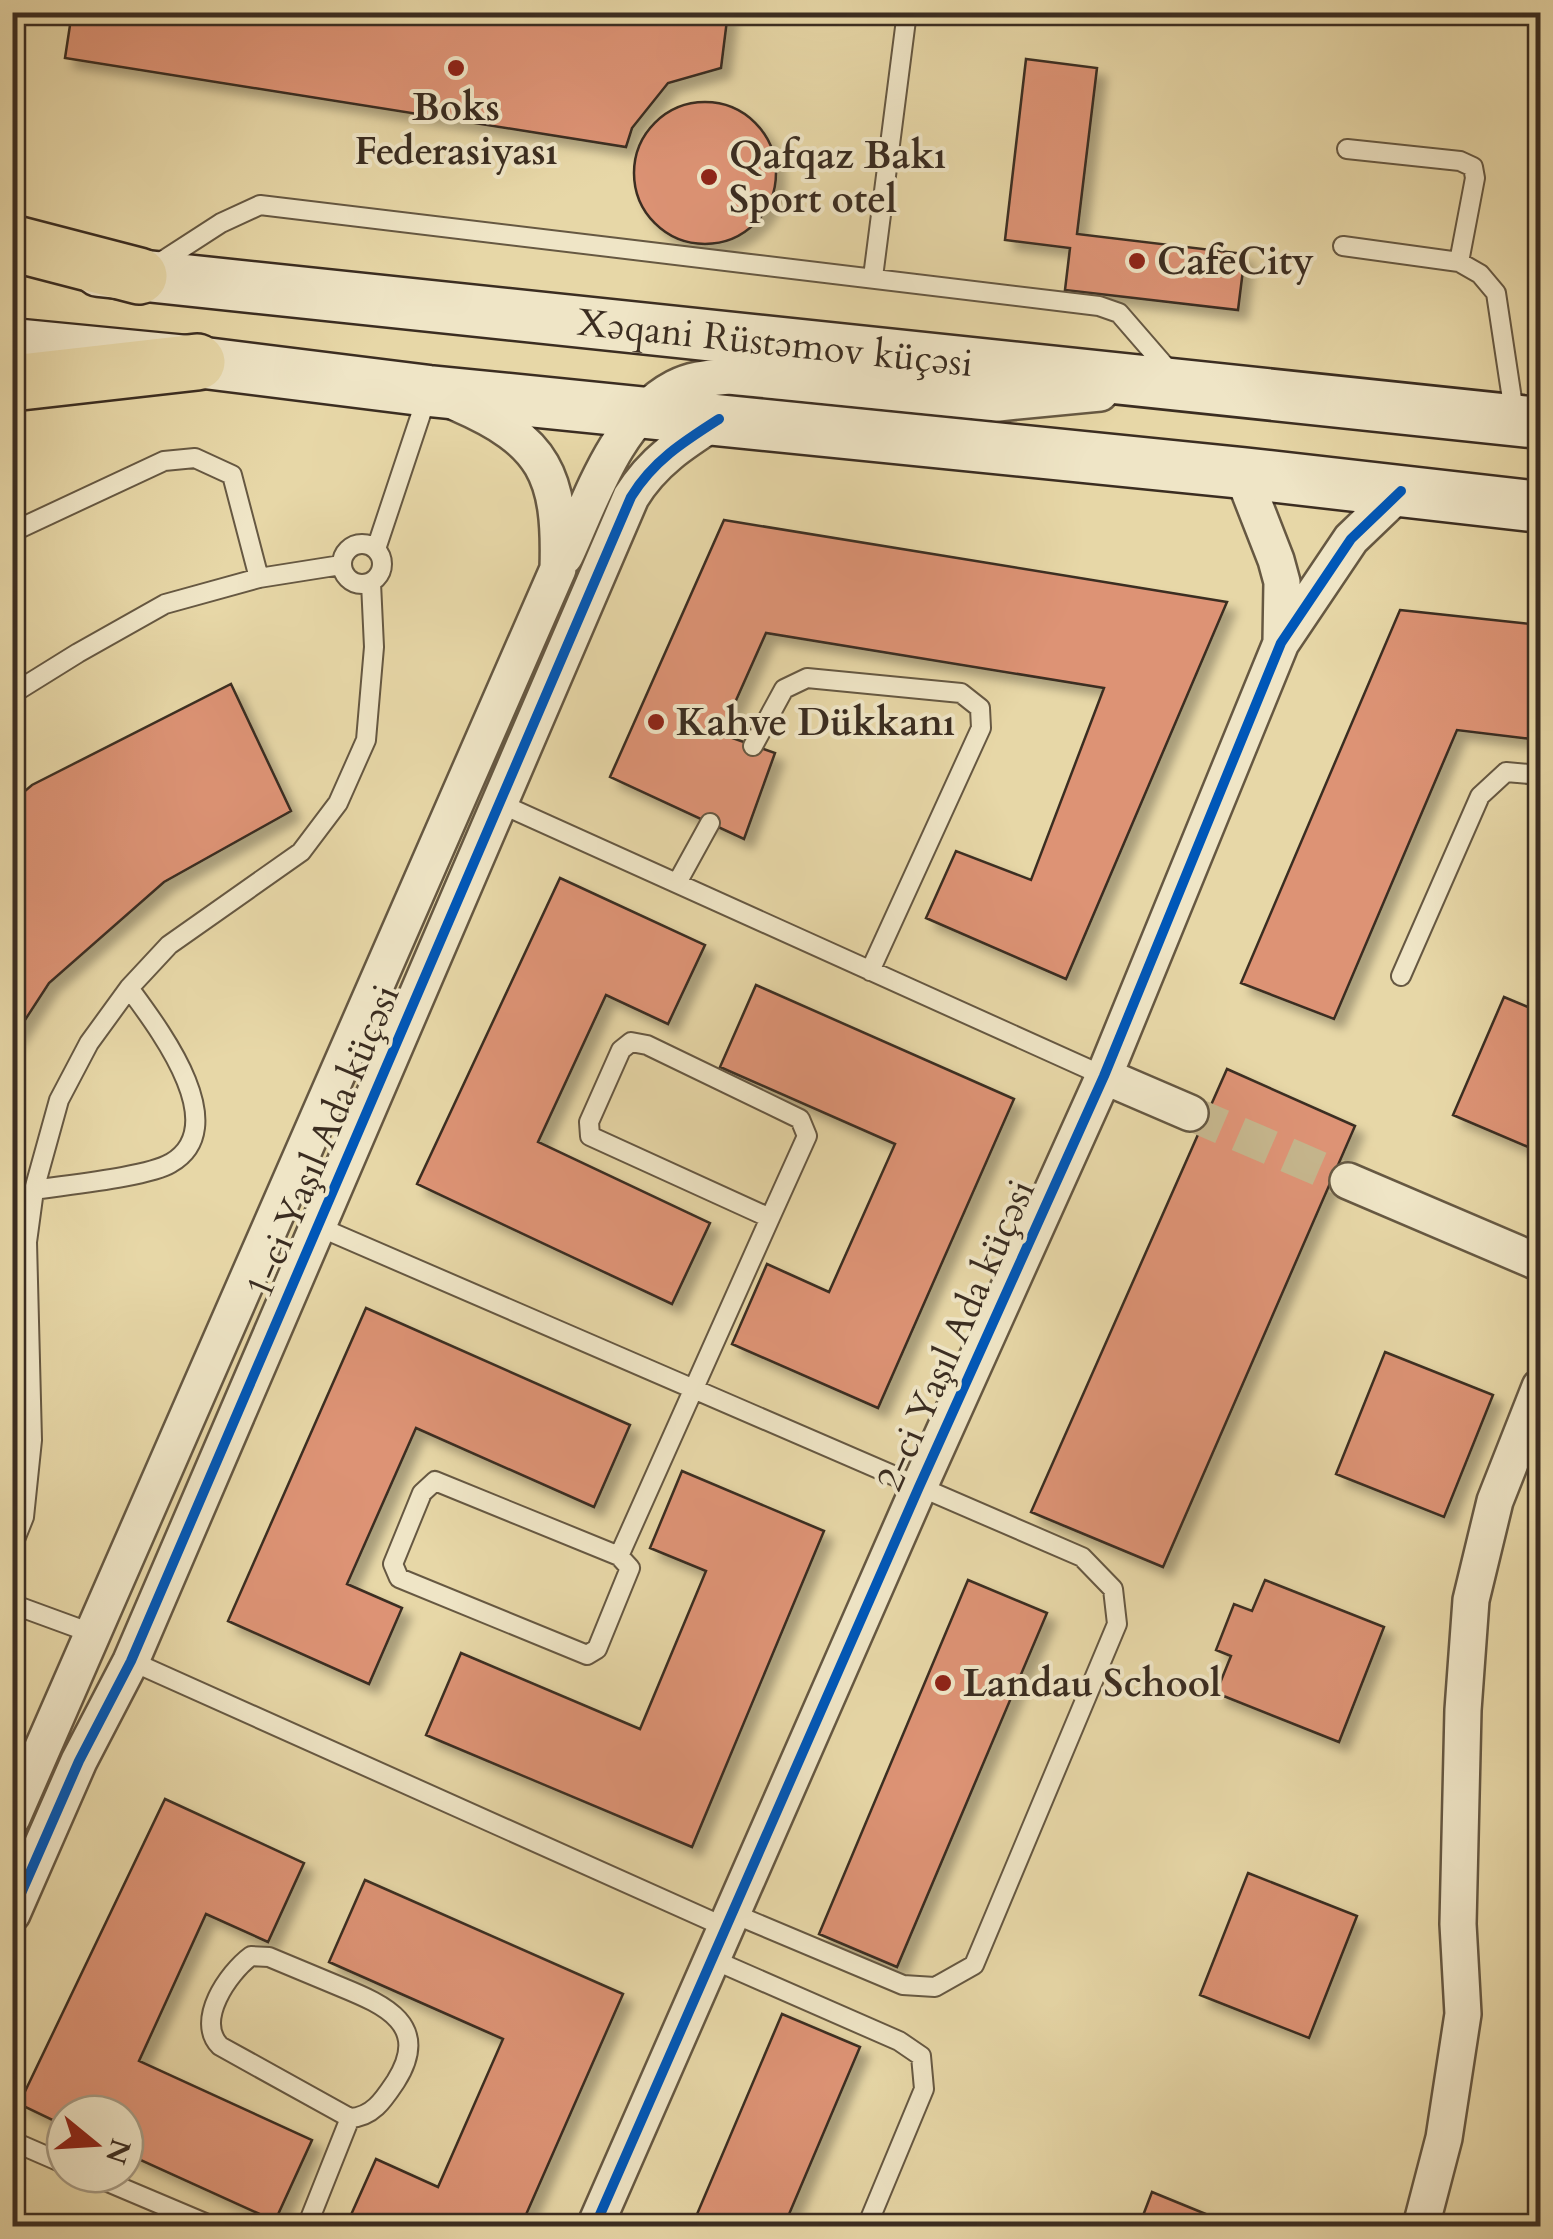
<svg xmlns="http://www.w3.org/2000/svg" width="1553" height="2239" font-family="Cardo,serif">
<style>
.building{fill:#dd9374;stroke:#3b2d21;stroke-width:2.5;filter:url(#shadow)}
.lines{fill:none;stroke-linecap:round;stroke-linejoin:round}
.street-tunnel{stroke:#c5b58c;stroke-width:35;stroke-dasharray:35 18;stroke-linecap:butt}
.lane-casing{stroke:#665842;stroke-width:22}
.street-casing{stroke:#665842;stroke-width:40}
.secondary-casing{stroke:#3b2d21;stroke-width:55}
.highway-casing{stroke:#3b2d21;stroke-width:60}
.lane{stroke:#efe5c6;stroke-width:18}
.street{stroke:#efe5c6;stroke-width:35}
.secondary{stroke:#efe5c6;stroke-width:50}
.highway{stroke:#e7d7a7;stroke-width:55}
.cycleway-casing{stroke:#efe5c6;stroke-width:16}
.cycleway{stroke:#0057b8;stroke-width:10}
.poi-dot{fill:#8f2418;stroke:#efe5c6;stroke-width:4}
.labels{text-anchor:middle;stroke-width:8;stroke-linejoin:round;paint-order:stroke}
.poi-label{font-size:38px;font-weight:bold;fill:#3b2d21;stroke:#efe5c6;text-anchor:start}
.street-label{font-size:38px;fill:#3b2d21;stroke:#efe5c6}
</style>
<defs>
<filter id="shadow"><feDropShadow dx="9" dy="9" stdDeviation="5" flood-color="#0004"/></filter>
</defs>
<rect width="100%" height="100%" fill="#e7d7a7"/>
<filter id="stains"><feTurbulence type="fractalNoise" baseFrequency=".002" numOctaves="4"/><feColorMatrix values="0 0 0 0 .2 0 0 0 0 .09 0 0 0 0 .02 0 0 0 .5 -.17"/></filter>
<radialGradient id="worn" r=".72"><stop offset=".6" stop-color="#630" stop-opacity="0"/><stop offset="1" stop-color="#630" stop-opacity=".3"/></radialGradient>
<!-- building -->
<path class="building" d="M 72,12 L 728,12 L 721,68 L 668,83 L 632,128 L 626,147 L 65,58 Z
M 1026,59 L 1097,68 L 1077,234 L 1245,254 L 1238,310 L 1065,290 L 1070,248 L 1005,240 Z
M634 173a71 71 0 1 1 142 0a71 71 0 1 1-142 0Z
M 724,520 L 1227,602 L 1066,979 L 926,918 L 956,851 L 1031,880 L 1104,688 L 766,633 L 721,734 L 775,753 L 744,839 L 610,777 Z
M 1400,610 L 1540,625 L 1540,740 L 1457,730 L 1334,1019 L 1241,983 Z
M 231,684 L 291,811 L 164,882 L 49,983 L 12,1040 L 12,802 L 32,785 Z
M 560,878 L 705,945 L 668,1024 L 606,995 L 538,1142 L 710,1223 L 672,1304 L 417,1184 Z
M 756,985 L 1014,1099 L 878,1408 L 732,1344 L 767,1264 L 829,1292 L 895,1144 L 720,1067 Z
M 1504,997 L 1540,1012 L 1540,1152 L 1453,1115 Z
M 1227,1069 L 1355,1126 L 1163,1567 L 1031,1512 Z
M 366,1308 L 630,1425 L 594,1507 L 416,1428 L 347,1584 L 402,1608 L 369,1684 L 228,1621 Z
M 1385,1352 L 1493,1395 L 1444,1517 L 1336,1474 Z
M 682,1471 L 824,1531 L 692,1847 L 426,1735 L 461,1653 L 640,1729 L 706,1571 L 650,1548 Z
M 968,1580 L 1047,1613 L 897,1967 L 819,1934 Z
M 1265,1580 L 1384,1627 L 1339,1742 L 1216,1693 L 1231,1656 L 1216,1650 L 1234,1604 L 1252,1611 Z
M 165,1799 L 304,1863 L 268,1942 L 206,1914 L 139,2061 L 312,2140 L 275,2221 L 125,2153 L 125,2114 L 65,2114 L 65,2126 L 19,2104 Z
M 1248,1873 L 1357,1916 L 1309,2038 L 1200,1995 Z
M 365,1880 L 623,1994 L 521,2226 L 346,2226 L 376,2159 L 438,2187 L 503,2039 L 329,1962 Z
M 782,2014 L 860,2047 L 784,2226 L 692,2226 Z
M 1152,2192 L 1235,2226 L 1139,2226 Z"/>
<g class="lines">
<!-- street-tunnel -->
<path class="street-tunnel" d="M 1190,1113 L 1348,1181"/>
<defs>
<path id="lane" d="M 1347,149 L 1460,161 L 1473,167 L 1475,178 L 1459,262
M 1343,246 L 1459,262 L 1480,274 L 1496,293 L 1515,419
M 153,267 L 221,223 L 260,205 L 1099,306 L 1119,313 L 1171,373
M 873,277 L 907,12
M 12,532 L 164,461 L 195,458 L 232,475 L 259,578
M342 564a20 20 0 1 1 40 0a20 20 0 1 1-40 0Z
M 376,549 L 427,396
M 12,694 L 78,653 L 165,604 L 259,578 L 341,565
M 753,746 L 784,689 L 807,678 L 961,693 L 980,708 L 981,728 L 870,971
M 501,804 L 1104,1076
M 677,883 L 710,823
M 1401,976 L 1480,796 L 1506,772 L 1540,775
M 34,1190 C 65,1185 148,1177 171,1163 C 235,1126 156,1025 129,988
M 317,1226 L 1082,1557 L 1113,1589 L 1117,1624 L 974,1965 L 935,1987 L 903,1985 L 734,1914
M 435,1481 L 619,1556 L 630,1568 L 597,1649 L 587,1655 L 399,1578 L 393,1564 L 422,1493 Z
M 12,1547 L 24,1517 L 32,1440 L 27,1242 L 34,1190 L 59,1100 L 89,1043 L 129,988 L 169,945 L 301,852 L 338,803 L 366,740 L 374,647 L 371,583
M 619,1556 L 770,1218 L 807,1136 L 800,1119 L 647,1045 L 631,1042 L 621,1050 L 589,1122 L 590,1136 L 770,1218
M 12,1604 L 94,1634
M 131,1661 L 727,1928
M 251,1956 L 269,1957 C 293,1967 317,1977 341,1987 C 385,2005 431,2025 396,2081 C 384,2099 373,2117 350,2118 L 220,2046 C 195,2021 228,1973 251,1956 Z
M 714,1960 L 899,2041 L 921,2056 L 924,2089 L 867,2226
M 12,2141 L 65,2164
M 89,2174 L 212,2226
M 307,2226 L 350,2118"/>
<path id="street" d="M 1242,473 L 1276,560 L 1282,582 L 1281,642
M 565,556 C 591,500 616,419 675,388 C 692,379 710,378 729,376 L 998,403 L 1100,393
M 1104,1076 L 1190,1113
M 1348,1181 L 1540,1263
M 12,1818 L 558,569 C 561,475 545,441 457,403
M 12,1914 L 79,1761 L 131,1661 L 631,497 C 653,461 683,442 719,419
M 595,2226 L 919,1487 L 1104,1076 L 1281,643 L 1351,539 L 1401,491
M 1421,2226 L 1444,2138 L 1463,2014 L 1458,1924 L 1463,1710 L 1471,1600 L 1495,1501 L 1540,1387"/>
<g id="secondary">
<path id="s1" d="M 99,271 L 1540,423"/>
<path d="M 12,344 L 197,362 L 429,391 L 1242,473 L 1540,507"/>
</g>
<path id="highway" d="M 12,243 L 139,276
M 12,383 L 197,362"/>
</defs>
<!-- lane casing -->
<use href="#lane" class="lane-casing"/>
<!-- street casing -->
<use href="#street" class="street-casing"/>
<!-- secondary casing -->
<use href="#secondary" class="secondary-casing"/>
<!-- highway casing -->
<use href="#highway" class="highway-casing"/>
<!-- lane -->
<use href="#lane" class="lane"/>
<!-- street -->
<use href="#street" class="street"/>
<!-- secondary -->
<use href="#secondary" class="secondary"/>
<!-- highway -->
<use href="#highway" class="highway"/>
<defs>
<path id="cycleway" d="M 12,1914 L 79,1761 L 131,1661 L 631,497 C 653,461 683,442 719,419
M 595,2226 L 919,1487 L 1104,1076 L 1281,643 L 1351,539 L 1401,491"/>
</defs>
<!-- cycleway casing -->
<use href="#cycleway" class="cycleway-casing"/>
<!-- cycleway -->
<use href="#cycleway" class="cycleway"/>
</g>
<!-- markers -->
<g class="poi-dot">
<circle cx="456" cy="68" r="10"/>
<circle cx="709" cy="177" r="10"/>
<circle cx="1137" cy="261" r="10"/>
<circle cx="656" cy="722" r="10"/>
<circle cx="943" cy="1683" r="10"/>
</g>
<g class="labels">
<!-- poi labels -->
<g class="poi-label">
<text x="456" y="120" text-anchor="middle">Boks<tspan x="456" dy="44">Federasiyası</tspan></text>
<text x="729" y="168">Qafqaz Bakı<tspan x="729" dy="44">Sport otel</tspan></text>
<text x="1157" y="274">CafeCity</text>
<text x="676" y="735">Kahve Dükkanı</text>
<text x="963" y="1696">Landau School</text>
</g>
<!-- street labels -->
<g class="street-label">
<text dy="13" stroke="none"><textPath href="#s1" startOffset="680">Xəqani Rüstəmov küçəsi</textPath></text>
<text transform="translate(322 1141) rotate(-67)" y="13">1-ci Yaşıl Ada küçəsi</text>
<text transform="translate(955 1335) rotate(-66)" y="13">2-ci Yaşıl Ada küçəsi</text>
</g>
</g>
<!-- margin -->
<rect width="1553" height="2239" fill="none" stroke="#e7d7a7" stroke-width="50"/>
<rect x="15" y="15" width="1523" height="2209" fill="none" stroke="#3b2d21" stroke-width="5"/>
<rect x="25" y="25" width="1503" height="2189" fill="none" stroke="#3b2d21" stroke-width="2.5"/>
<!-- north arrow -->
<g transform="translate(95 2144) rotate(108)"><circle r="48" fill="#efe5c6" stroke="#a79b84" stroke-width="2.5"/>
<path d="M0-8L18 38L0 25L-18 38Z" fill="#8f2418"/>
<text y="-15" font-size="28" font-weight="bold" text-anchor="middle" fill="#3b2d21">N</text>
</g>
<rect width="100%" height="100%" filter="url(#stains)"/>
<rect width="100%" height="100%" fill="url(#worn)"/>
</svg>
